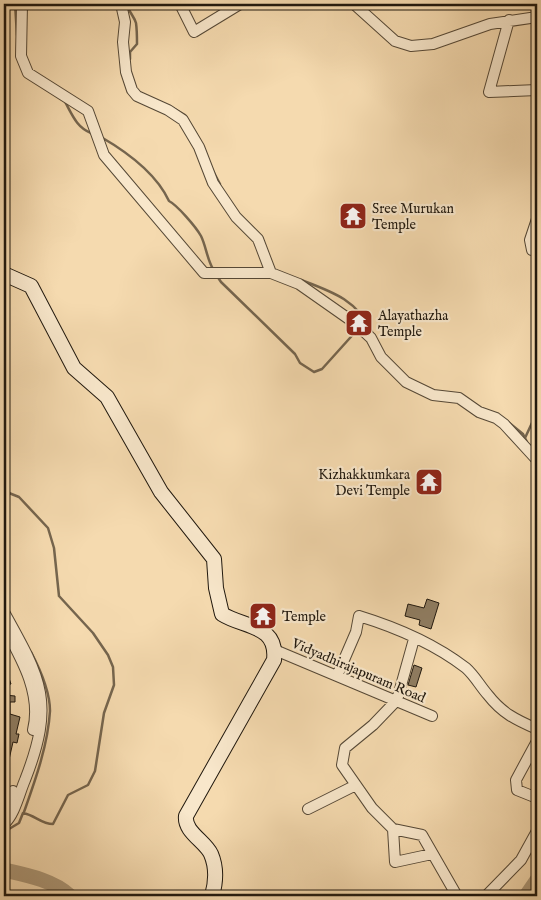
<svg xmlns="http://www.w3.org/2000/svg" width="541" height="900" font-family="'IM FELL English',serif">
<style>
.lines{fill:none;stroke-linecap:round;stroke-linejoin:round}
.stream{stroke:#75654e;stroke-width:2.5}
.river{stroke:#ad9878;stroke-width:15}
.building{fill:#8f7d62;stroke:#20180e}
.street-casing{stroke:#554836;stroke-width:12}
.secondary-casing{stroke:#20180e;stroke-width:16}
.street{stroke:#f8e7cb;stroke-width:10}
.secondary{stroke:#f8e7cb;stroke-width:14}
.labels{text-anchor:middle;stroke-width:4.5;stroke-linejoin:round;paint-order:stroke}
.poi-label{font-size:14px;fill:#20180e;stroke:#f8e7cb;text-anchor:start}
.street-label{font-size:14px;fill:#20180e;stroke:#f8e7cb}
</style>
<rect width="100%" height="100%" fill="#f5daaf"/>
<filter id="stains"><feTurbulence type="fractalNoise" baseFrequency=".004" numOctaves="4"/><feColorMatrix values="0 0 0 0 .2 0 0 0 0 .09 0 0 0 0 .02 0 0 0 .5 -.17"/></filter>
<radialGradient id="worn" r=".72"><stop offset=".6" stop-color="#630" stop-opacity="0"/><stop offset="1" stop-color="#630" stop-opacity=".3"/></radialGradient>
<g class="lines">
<!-- stream -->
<path class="stream" d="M 15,4 L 17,35
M 127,4 C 128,11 134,16 136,23 C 137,30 137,37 137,44 L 130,52 L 130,59
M 64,100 C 72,114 76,127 91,133
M 173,108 L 185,115 L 199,139
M 101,137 C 127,152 156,173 169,201 C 177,205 196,227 201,236 C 206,246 207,259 213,269
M 213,171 L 220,184
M 217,276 L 221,282 L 295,354 L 300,363 L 314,372 L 322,369 L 358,329
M 301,280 C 333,292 357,300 372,332
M 507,421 L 523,434 L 527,442
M 525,438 L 537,412
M 4,491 L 19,497 L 48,528 L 54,548 L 59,596 L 93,633 L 108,655 L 113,667 L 114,685 L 104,713 L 95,771 L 88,785 L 68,795 L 53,824 C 41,824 35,815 23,813 L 19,823 L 4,832
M 4,603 L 8,610
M 24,812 C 35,781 48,745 50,711 C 50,692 40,669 31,652"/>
<!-- river -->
<path class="river" d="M 4,870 C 26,875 53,880 70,896
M 526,896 L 537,880"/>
</g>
<!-- building -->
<path class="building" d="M 427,599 L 439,603 L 431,629 L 419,625 L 420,620 L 405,616 L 408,604 L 424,608 Z
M 258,610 L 268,610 L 268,622 L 258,619 Z
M 4,664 L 11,684 L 4,685 Z
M 414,665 L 422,668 L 416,687 L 408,685 Z
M 4,695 L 15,696 L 15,702 L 10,702 L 10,714 L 20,717 L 16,734 L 19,734 L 17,743 L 13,742 L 6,773 L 4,772 Z"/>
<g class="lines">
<defs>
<path id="street" d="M 22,4 L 21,56 L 28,73 L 88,111 L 104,155 L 204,273 L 271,273
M 121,4 L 125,22 L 123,42 L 126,72 L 132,90 L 137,96 L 168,110 L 183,120 L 199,147 L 213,183 L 236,217 L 258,239 L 271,273 L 299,284 L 356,324 L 371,338 L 381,357 L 406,382 L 433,395 L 459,398 L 479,412 L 496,418 L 504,424 L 537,460
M 180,4 L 194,32 L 240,4
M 354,4 L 395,41 L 411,46 L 433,44 L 490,24 L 537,17
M 509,20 L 489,92 L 537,90
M 537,219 L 530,240 L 532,250 L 537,250
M 4,612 C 42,680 55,703 25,780 C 19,794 15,814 4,824
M 4,627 C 21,658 42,693 33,730
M 414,639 L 397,700 L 373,725 L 345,748 L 342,765 L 372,808 L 393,829 L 395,862 L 432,854
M 275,650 L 432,716
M 337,676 L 356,632 L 359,616 C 395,627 436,645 466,668 C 475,676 480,686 488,695 C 502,713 516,720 537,729
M 537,741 L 516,780 L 517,790 L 537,798
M 4,807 L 13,791
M 308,809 L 356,785
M 393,829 L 422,835 L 457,896
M 486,896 L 521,860 L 537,831"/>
<path id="secondary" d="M 4,274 L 31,286 L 74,368 L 107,397 L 161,492 L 214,559 L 216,588 L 222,614 C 244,628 278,624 274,660 L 186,816 C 184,832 205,841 211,854 C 217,868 216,882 212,896"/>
</defs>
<!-- street casing -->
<use href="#street" class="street-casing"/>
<!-- secondary casing -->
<use href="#secondary" class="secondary-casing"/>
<!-- street -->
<use href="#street" class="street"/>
<!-- secondary -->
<use href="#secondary" class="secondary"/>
</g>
<!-- icons -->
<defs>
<symbol id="temple-square" viewBox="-11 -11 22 22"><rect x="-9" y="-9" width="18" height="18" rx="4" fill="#8f2418" stroke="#f8e7cb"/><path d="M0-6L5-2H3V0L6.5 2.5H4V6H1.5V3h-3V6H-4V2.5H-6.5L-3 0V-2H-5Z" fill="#fff"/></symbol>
</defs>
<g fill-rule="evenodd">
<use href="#temple-square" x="337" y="200" width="32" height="32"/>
<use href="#temple-square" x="343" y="307" width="32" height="32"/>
<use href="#temple-square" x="413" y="466" width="32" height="32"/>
<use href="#temple-square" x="247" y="600" width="32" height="32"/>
</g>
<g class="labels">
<!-- poi labels -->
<g class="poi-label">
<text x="372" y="213">Sree Murukan<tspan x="372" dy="16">Temple</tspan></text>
<text x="378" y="320">Alayathazha<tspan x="378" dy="16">Temple</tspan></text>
<text x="410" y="479" text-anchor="end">Kizhakkumkara<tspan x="410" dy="16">Devi Temple</tspan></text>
<text x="282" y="621">Temple</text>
</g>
<!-- street labels -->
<g class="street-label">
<text transform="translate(359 670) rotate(23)" y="5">Vidyadhirajapuram Road</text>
</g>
</g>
<!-- margin -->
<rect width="541" height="900" fill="none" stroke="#f5daaf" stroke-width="20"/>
<rect x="5" y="5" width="531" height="890" fill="none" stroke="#20180e" stroke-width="2.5"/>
<rect x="10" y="10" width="521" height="880" fill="none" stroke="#20180e"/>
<rect width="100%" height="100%" filter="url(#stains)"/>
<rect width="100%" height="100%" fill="url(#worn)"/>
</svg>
